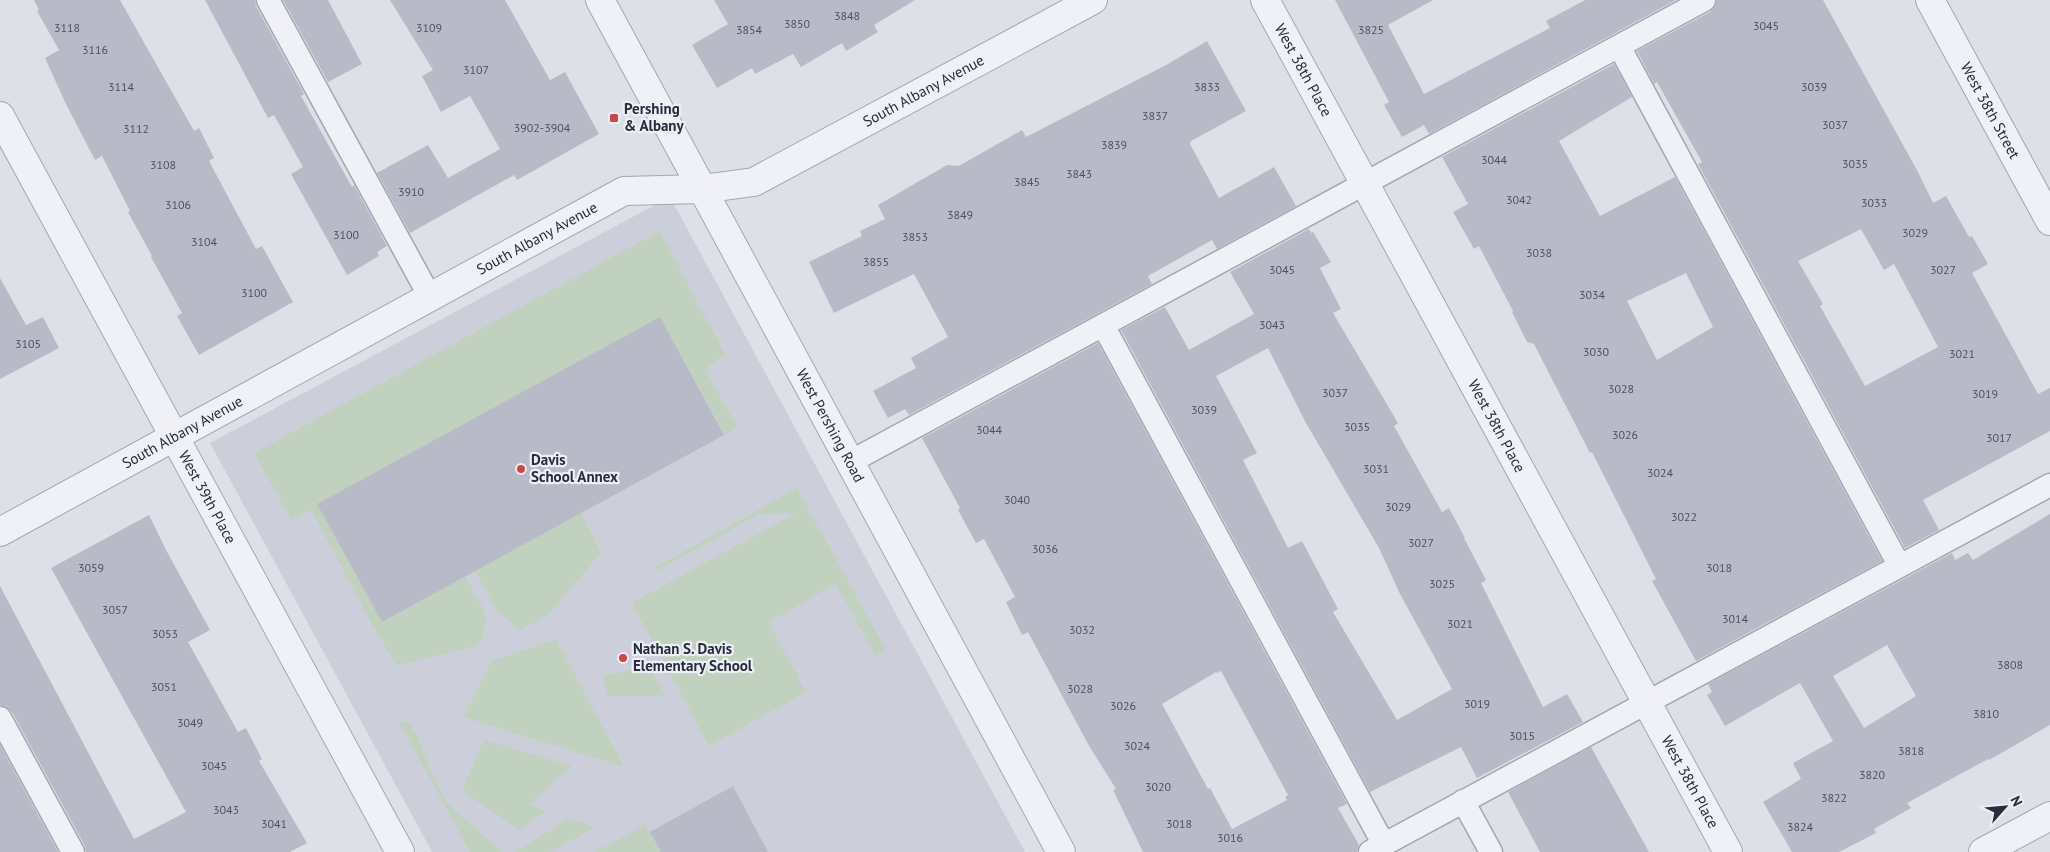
<svg xmlns="http://www.w3.org/2000/svg" width="2050" height="852" font-family="'PT Sans',sans-serif">
<style>
.built{fill:#cccfd9}
.green{fill:#c1d1bf}
.building{fill:#b8bbc7;fill-rule:evenodd}
.lines{fill:none;stroke-linecap:round;stroke-linejoin:round}
.service-casing{stroke:#a4a6b1;stroke-width:25}
.minor-casing{stroke:#a4a6b1;stroke-width:30}
.tertiary-casing{stroke:#a4a6b1;stroke-width:30}
.service{stroke:#f0f1f6;stroke-width:22}
.minor{stroke:#f0f1f6;stroke-width:28}
.tertiary{stroke:#f0f1f6;stroke-width:28}
.poi-dot{fill:#ca4845;stroke:#edeff5;stroke-width:2}
.labels{text-anchor:middle;stroke-width:4.5;stroke-linejoin:round;paint-order:stroke}
.number-label{font-size:12px;fill:#4c5060}
.street-label{font-size:15px;fill:#282c3d;stroke:#edeff5}
.poi-label{font-size:15px;font-weight:bold;fill:#282c3d;stroke:#edeff5;text-anchor:start}
</style>
<rect width="100%" height="100%" fill="#dee0e7"/>
<!-- built -->
<path class="built" d="M 670,197 L 1025,852 L 432,852 L 210,443 Z"/>
<!-- green -->
<path class="green" d="M 660,231 L 725,354 L 705,369 L 737,426 L 725,435 L 660,317 L 317,504 L 382,622 L 465,576 C 479,602 496,617 477,646 L 396,665 L 373,626 L 311,510 L 291,520 L 254,453 Z
M 797,488 L 886,650 L 875,655 L 836,584 L 769,622 L 806,692 L 709,746 L 632,603 L 796,513 L 760,514 L 656,571 L 654,568 Z
M 581,513 L 601,553 L 548,615 L 520,630 L 497,611 L 475,571 Z
M 556,639 L 624,767 L 463,717 L 492,661 Z
M 650,667 L 665,696 L 607,696 L 603,675 Z
M 408,721 L 416,734 L 430,769 L 446,802 L 502,852 L 470,852 L 399,722 Z
M 484,740 L 572,766 L 530,804 L 546,811 L 519,830 L 462,791 Z
M 569,818 L 596,827 L 551,852 L 516,852 Z
M 645,825 L 661,852 L 595,852 Z"/>
<!-- building -->
<path class="building" d="M 34,0 L 120,0 L 194,131 L 199,128 L 214,158 L 209,161 L 256,249 L 262,246 L 293,302 L 199,355 L 177,316 L 182,313 L 151,257 L 152,256 L 128,212 L 130,211 L 102,156 L 95,160 L 66,104 L 45,58 L 59,50 L 37,11 L 39,10 Z
M 205,0 L 255,0 L 256,6 L 304,94 L 301,96 L 352,187 L 354,185 L 387,246 L 377,252 L 379,256 L 347,275 L 291,174 L 303,167 L 274,115 L 268,118 Z
M 283,0 L 328,0 L 362,64 L 328,82 Z
M 390,0 L 505,0 L 550,80 L 565,72 L 599,134 L 517,180 L 514,175 L 410,233 L 377,173 L 428,145 L 448,178 L 500,149 L 470,96 L 441,112 L 422,76 L 433,70 Z
M 714,0 L 915,0 L 874,25 L 878,32 L 846,51 L 842,43 L 801,67 L 793,54 L 755,74 L 752,68 L 717,88 L 692,45 L 728,24 Z
M 1335,0 L 1433,0 L 1388,25 L 1424,94 L 1550,28 L 1546,21 L 1585,0 L 1676,0 L 1429,134 L 1424,125 L 1402,137 L 1384,105 L 1389,102 Z
M 1717,0 L 1823,0 L 1918,172 L 1933,203 L 1946,196 L 1969,237 L 1972,236 L 1988,264 L 1972,273 L 2038,394 L 2050,388 L 2050,431 L 1923,500 L 1939,530 L 1905,548 L 1698,164 L 1702,162 L 1657,82 L 1654,84 L 1637,51 L 1710,12 L 1715,6 ZM 1861,229 L 1884,270 L 1894,264 L 1938,347 L 1865,386 L 1820,306 L 1823,304 L 1798,261 Z
M 1207,41 L 1246,111 L 1191,141 L 1190,144 L 1219,198 L 1274,167 L 1296,206 L 1217,249 L 1212,240 L 1148,276 L 1152,284 L 909,415 L 905,409 L 888,418 L 873,391 L 916,368 L 911,358 L 948,337 L 914,274 L 834,313 L 809,262 L 862,236 L 860,231 L 885,219 L 878,205 L 947,165 L 959,166 L 1022,130 L 1026,137 L 1168,64 Z
M 1614,64 L 1632,97 L 1559,141 L 1600,216 L 1675,177 L 1882,561 L 1696,661 L 1652,581 L 1656,579 L 1592,452 L 1590,453 L 1534,344 L 1527,342 L 1512,312 L 1513,311 L 1479,246 L 1474,249 L 1453,212 L 1468,204 L 1442,157 ZM 1686,273 L 1713,327 L 1657,360 L 1627,301 Z
M 1309,229 L 1311,233 L 1313,232 L 1331,262 L 1320,268 L 1341,309 L 1333,313 L 1398,423 L 1394,426 L 1442,512 L 1449,508 L 1465,538 L 1464,538 L 1486,580 L 1481,583 L 1543,707 L 1567,694 L 1583,722 L 1477,778 L 1461,747 L 1370,792 L 1121,330 L 1165,307 L 1189,350 L 1254,314 L 1230,272 ZM 1268,348 L 1306,423 L 1379,548 L 1400,594 L 1452,689 L 1397,720 L 1333,612 L 1338,609 L 1302,541 L 1288,548 L 1243,460 L 1257,453 L 1216,376 Z
M 0,278 L 26,325 L 43,317 L 59,348 L 0,379 Z
M 660,317 L 724,435 L 382,622 L 317,504 Z
M 1098,343 L 1347,804 L 1338,808 L 1359,845 L 1357,852 L 1143,852 L 1113,790 L 1116,789 L 1088,744 L 1028,632 L 1022,635 L 1006,602 L 1015,597 L 984,539 L 976,543 L 958,510 L 960,508 L 922,438 ZM 1221,671 L 1288,795 L 1285,797 L 1287,800 L 1232,829 L 1210,788 L 1208,789 L 1162,704 L 1216,672 L 1217,673 Z
M 2050,514 L 2050,725 L 1989,760 L 1988,759 L 1907,803 L 1911,808 L 1874,829 L 1876,833 L 1839,852 L 1792,852 L 1763,802 L 1801,779 L 1793,763 L 1833,741 L 1800,683 L 1725,726 L 1707,695 L 1712,692 L 1708,684 L 1952,553 L 1955,560 L 1968,553 L 1973,560 ZM 1887,645 L 1916,696 L 1864,728 L 1833,676 Z
M 149,515 L 166,550 L 210,630 L 188,642 L 238,732 L 246,728 L 262,759 L 259,761 L 307,843 L 290,852 L 86,852 L 85,846 L 12,712 L 6,707 L 0,705 L 0,586 L 134,839 L 186,812 L 51,568 Z
M 0,745 L 58,852 L 0,852 Z
M 1591,747 L 1649,852 L 1540,852 L 1508,792 Z
M 733,786 L 768,852 L 661,852 L 650,832 Z"/>
<g class="lines">
<defs>
<path id="service" d="M 268,0 L 430,297
M 1619,46 L 1899,565
M 1103,325 L 1384,845
M 850,462 L 1704,0
M 0,718 L 73,852
M 1463,801 L 1491,852
M 1370,852 L 2050,485"/>
<g id="minor">
<path id="s1" d="M 1265,0 L 1728,852"/>
<path id="s2" d="M 1930,0 L 2050,221"/>
<path id="s3" d="M 0,116 L 400,852"/>
<path id="s4" d="M 0,532 L 624,191 L 702,189 L 754,182 L 1093,0"/>
<path d="M 1983,852 L 2050,816"/>
</g>
<g id="tertiary">
<path id="s5" d="M 600,0 L 1061,852"/>
</g>
</defs>
<!-- service casing -->
<use href="#service" class="service-casing"/>
<!-- minor casing -->
<use href="#minor" class="minor-casing"/>
<!-- tertiary casing -->
<use href="#tertiary" class="tertiary-casing"/>
<!-- service -->
<use href="#service" class="service"/>
<!-- minor -->
<use href="#minor" class="minor"/>
<!-- tertiary -->
<use href="#tertiary" class="tertiary"/>
</g>
<!-- markers -->
<g class="poi-dot">
<rect x="609" y="113" width="10" height="10" rx="2.5"/>
<circle cx="521" cy="469" r="5"/>
<circle cx="623" cy="658" r="5"/>
</g>
<g class="labels">
<!-- number labels -->
<g class="number-label">
<text x="847" y="20">3848</text>
<text x="797" y="28">3850</text>
<text x="1766" y="30">3045</text>
<text x="67" y="32">3118</text>
<text x="429" y="32">3109</text>
<text x="749" y="34">3854</text>
<text x="1371" y="34">3825</text>
<text x="95" y="54">3116</text>
<text x="476" y="74">3107</text>
<text x="121" y="91">3114</text>
<text x="1207" y="91">3833</text>
<text x="1814" y="91">3039</text>
<text x="1155" y="120">3837</text>
<text x="1835" y="129">3037</text>
<text x="542" y="132">3902-3904</text>
<text x="136" y="133">3112</text>
<text x="1114" y="149">3839</text>
<text x="1494" y="164">3044</text>
<text x="1855" y="168">3035</text>
<text x="163" y="169">3108</text>
<text x="1079" y="178">3843</text>
<text x="1027" y="186">3845</text>
<text x="411" y="196">3910</text>
<text x="1519" y="204">3042</text>
<text x="1874" y="207">3033</text>
<text x="178" y="209">3106</text>
<text x="960" y="219">3849</text>
<text x="1915" y="237">3029</text>
<text x="346" y="239">3100</text>
<text x="915" y="241">3853</text>
<text x="204" y="246">3104</text>
<text x="1539" y="257">3038</text>
<text x="876" y="266">3855</text>
<text x="1282" y="274">3045</text>
<text x="1943" y="274">3027</text>
<text x="254" y="297">3100</text>
<text x="1592" y="299">3034</text>
<text x="1272" y="329">3043</text>
<text x="28" y="348">3105</text>
<text x="1596" y="356">3030</text>
<text x="1962" y="358">3021</text>
<text x="1621" y="393">3028</text>
<text x="1335" y="397">3037</text>
<text x="1985" y="398">3019</text>
<text x="1204" y="414">3039</text>
<text x="1357" y="431">3035</text>
<text x="989" y="434">3044</text>
<text x="1625" y="439">3026</text>
<text x="1999" y="442">3017</text>
<text x="1376" y="473">3031</text>
<text x="1660" y="477">3024</text>
<text x="1017" y="504">3040</text>
<text x="1398" y="511">3029</text>
<text x="1684" y="521">3022</text>
<text x="1421" y="547">3027</text>
<text x="1045" y="553">3036</text>
<text x="91" y="572">3059</text>
<text x="1719" y="572">3018</text>
<text x="1442" y="588">3025</text>
<text x="115" y="614">3057</text>
<text x="1735" y="623">3014</text>
<text x="1460" y="628">3021</text>
<text x="1082" y="634">3032</text>
<text x="165" y="638">3053</text>
<text x="2010" y="669">3808</text>
<text x="164" y="691">3051</text>
<text x="1080" y="693">3028</text>
<text x="1477" y="708">3019</text>
<text x="1123" y="710">3026</text>
<text x="1986" y="718">3810</text>
<text x="190" y="727">3049</text>
<text x="1522" y="740">3015</text>
<text x="1137" y="750">3024</text>
<text x="1911" y="755">3818</text>
<text x="214" y="770">3045</text>
<text x="1872" y="779">3820</text>
<text x="1158" y="791">3020</text>
<text x="1834" y="802">3822</text>
<text x="226" y="814">3043</text>
<text x="274" y="828">3041</text>
<text x="1179" y="828">3018</text>
<text x="1800" y="831">3824</text>
<text x="1230" y="842">3016</text>
</g>
<!-- street labels -->
<g class="street-label">
<text dy="5" stroke="none"><textPath href="#s1" startOffset="80">West 38th Place</textPath></text>
<text dy="5" stroke="none"><textPath href="#s4" startOffset="1034">South Albany Avenue</textPath></text>
<text dy="5" stroke="none"><textPath href="#s2" startOffset="126">West 38th Street</textPath></text>
<text dy="5" stroke="none"><textPath href="#s4" startOffset="612">South Albany Avenue</textPath></text>
<text dy="5" stroke="none"><textPath href="#s5" startOffset="484">West Pershing Road</textPath></text>
<text dy="5" stroke="none"><textPath href="#s1" startOffset="485">West 38th Place</textPath></text>
<text dy="5" stroke="none"><textPath href="#s4" startOffset="208">South Albany Avenue</textPath></text>
<text dy="5" stroke="none"><textPath href="#s3" startOffset="434">West 39th Place</textPath></text>
<text dy="5" stroke="none"><textPath href="#s1" startOffset="890">West 38th Place</textPath></text>
</g>
<!-- poi labels -->
<g class="poi-label">
<text x="624" y="114">Pershing<tspan x="624" dy="17">&amp; Albany</tspan></text>
<text x="531" y="465">Davis<tspan x="531" dy="17">School Annex</tspan></text>
<text x="633" y="654">Nathan S. Davis<tspan x="633" dy="17">Elementary School</tspan></text>
</g>
</g>
<!-- north arrow -->
<g transform="translate(2005 807) rotate(63)" stroke="#edeff5" stroke-width="4" paint-order="stroke">
<path d="M0-4L9 19L0 12L-9 19Z" fill="#282c3d"/>
<text y="-8" font-size="14" font-weight="bold" text-anchor="middle" fill="#282c3d">N</text>
</g>
</svg>
